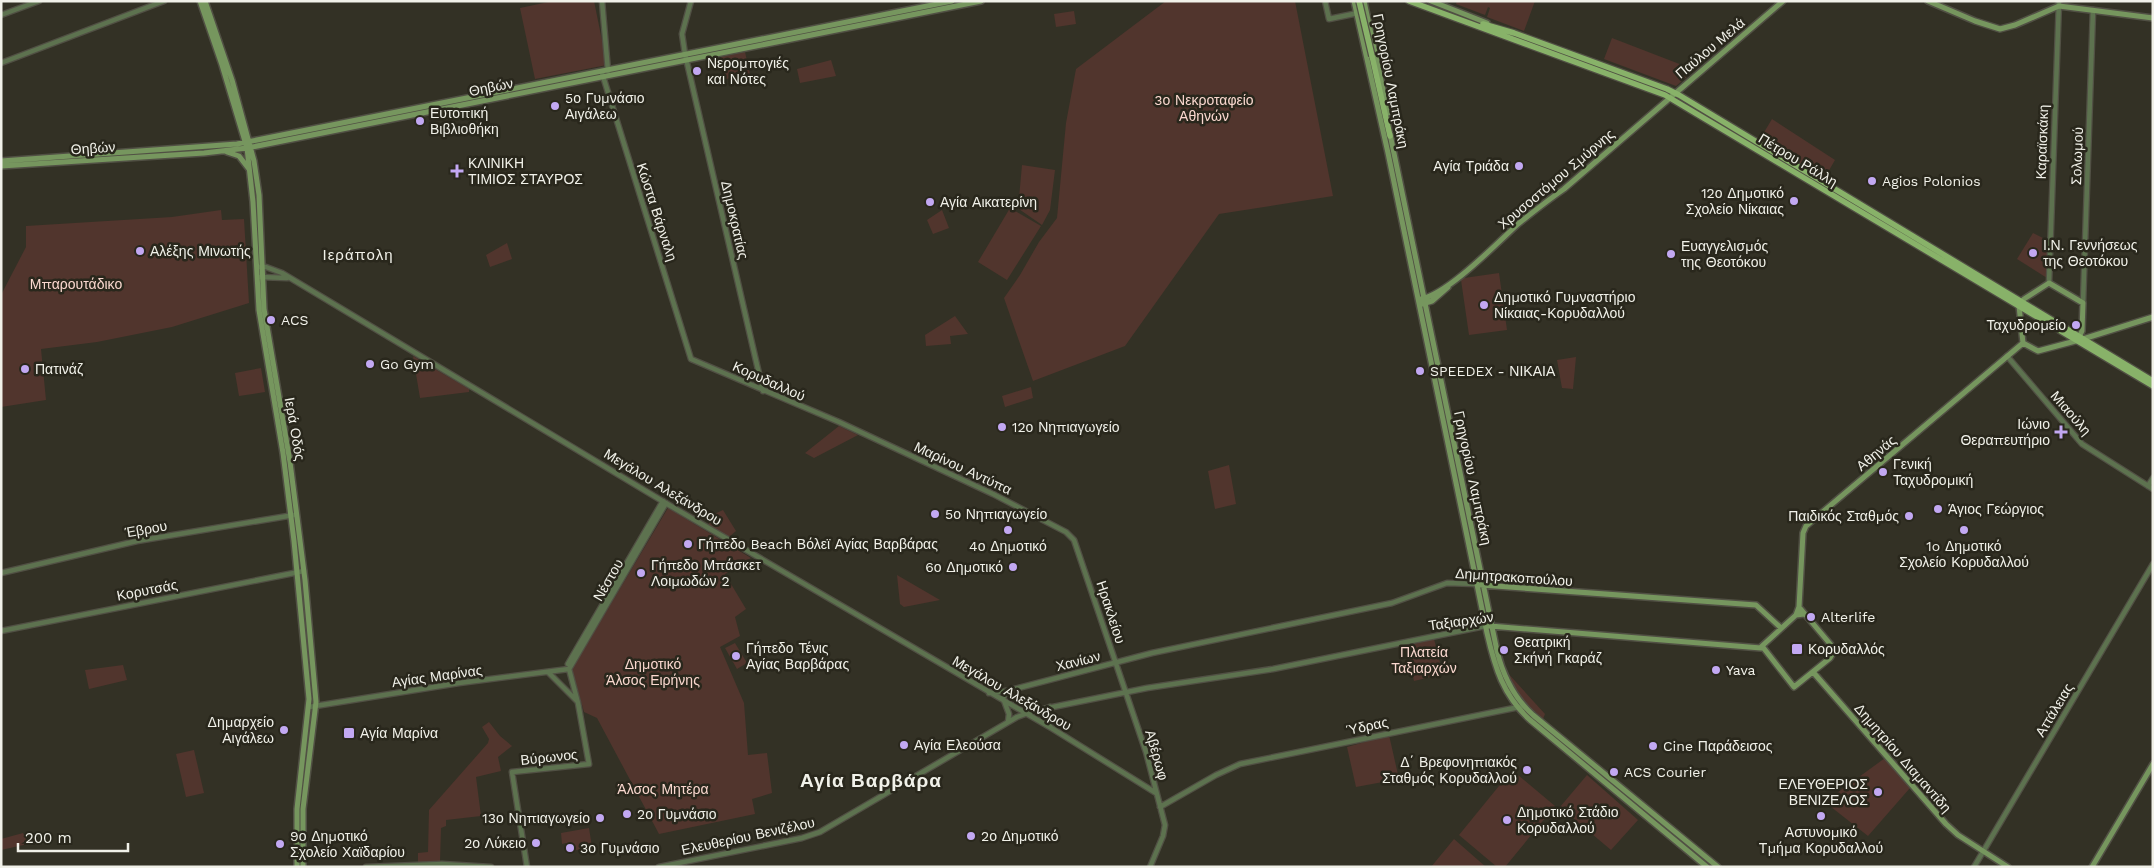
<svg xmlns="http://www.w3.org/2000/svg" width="2154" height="868" font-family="'Work Sans',sans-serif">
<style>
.green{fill:#51352d}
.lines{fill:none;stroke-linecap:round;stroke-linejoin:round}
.tertiary-casing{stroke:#515044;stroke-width:7}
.secondary-casing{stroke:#515044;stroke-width:8}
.primary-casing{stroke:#515044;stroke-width:8}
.tertiary{stroke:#5d724f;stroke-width:4.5}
.secondary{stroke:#76965e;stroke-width:5}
.primary{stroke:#88b269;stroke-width:5.5}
.primary-bridge-casing{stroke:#515044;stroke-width:8;stroke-linecap:butt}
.primary-bridge{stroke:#88b269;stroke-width:5.5}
.poi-dot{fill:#c2a8f2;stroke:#29271c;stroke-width:2}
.labels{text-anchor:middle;stroke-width:5;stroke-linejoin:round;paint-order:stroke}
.street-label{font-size:14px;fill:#f1f1e9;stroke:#29271c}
.poi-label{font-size:14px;fill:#f1f1e9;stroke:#29271c;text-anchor:start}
.park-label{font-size:14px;fill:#fad8cf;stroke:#29271c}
.neighbourhood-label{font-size:15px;letter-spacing:1px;fill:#f1f1e9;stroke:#29271c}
.district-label{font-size:19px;font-weight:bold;letter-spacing:1px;fill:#f1f1e9;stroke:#29271c}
</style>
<rect width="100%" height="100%" fill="#333125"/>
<!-- green -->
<path class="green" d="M 553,1 L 594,1 L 607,65 L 535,79 L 520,8 Z
M 1166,1 L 1295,1 L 1333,196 L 1219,214 L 1125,346 L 1033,381 L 1004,298 L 1020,275 L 1039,242 L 1057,218 L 1066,123 L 1076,69 Z
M 1457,1 L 1535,1 L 1524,31 L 1487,17 L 1490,8 L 1488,7 L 1485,15 L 1456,4 Z
M 1074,11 L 1076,24 L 1056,27 L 1054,14 Z
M 1612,38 L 1695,70 L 1676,86 L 1604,59 Z
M 745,52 L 750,74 L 726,79 L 721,57 Z
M 831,60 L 836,76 L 800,83 L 797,69 Z
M 1772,119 L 1835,160 L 1824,179 L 1760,139 Z
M 1022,165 L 1055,170 L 1050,210 L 1042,225 L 1016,207 L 1019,198 Z
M 1010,208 L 1041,226 L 1007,280 L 978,262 Z
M 221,210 L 222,220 L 244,219 L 249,303 L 172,327 L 97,342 L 41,349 L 46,400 L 1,407 L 1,295 L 26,247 L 26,226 L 172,217 Z
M 942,210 L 949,228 L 933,234 L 927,220 Z
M 2033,233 L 2049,241 L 2047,278 L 2017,259 Z
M 507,243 L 512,259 L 490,267 L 486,255 Z
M 1499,273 L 1507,330 L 1469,335 L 1461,280 L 1464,278 Z
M 955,316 L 968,334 L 950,336 L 951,344 L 926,346 L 925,335 Z
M 413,356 L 469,389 L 469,392 L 420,398 Z
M 1576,357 L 1573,389 L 1562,388 L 1557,360 Z
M 261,368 L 265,392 L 239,396 L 235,373 Z
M 1031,387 L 1033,398 L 1005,407 L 1002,396 Z
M 839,426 L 858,435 L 814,458 L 805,453 Z
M 1229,465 L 1236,504 L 1215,509 L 1208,471 Z
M 668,508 L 751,558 L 725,574 L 746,609 L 735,617 L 740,636 L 720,647 L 744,703 L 748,755 L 767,753 L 772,793 L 752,799 L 755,814 L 659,834 L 597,718 L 584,712 L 572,669 Z
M 723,510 L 736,531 L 729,537 L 708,525 L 709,523 L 704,519 Z
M 897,575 L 940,600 L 904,607 L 900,604 Z
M 1434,639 L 1443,674 L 1414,681 L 1406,646 Z
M 735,643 L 747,663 L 737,669 L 725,648 Z
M 123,665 L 127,680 L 89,689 L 85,670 Z
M 1505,670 L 1545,714 L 1543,719 C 1527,705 1513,690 1505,670 Z
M 489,722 L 500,736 L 512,746 L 498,757 L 501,771 L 476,777 L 481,816 L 446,820 L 446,826 L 441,828 L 440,862 L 418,863 L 418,853 L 428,852 L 429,810 L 488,743 L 489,739 L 482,727 Z
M 1389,735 L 1399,779 L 1356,787 L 1347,747 Z
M 194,750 L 204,793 L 186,797 L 176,754 Z
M 1885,758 L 1910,788 L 1868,836 L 1826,803 L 1826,801 Z
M 1512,770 L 1555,806 L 1505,867 L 1497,867 L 1459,835 Z
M 1587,775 L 1638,820 L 1611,850 L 1560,807 Z
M 589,828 L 592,847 L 567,852 L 566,843 L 562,844 L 561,833 Z
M 23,833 L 28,844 L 1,850 L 1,839 Z
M 1454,839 L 1486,867 L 1431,867 Z"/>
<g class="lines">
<defs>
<path id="tertiary" d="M 602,1 L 608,71
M 691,1 L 682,34 L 685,54 L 763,391
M 1325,1 L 1329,19 L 1358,13
M 1,15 L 39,1
M 1,63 L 164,1
M 602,73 L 691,359 L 839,422 L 993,494 L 1066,532 L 1074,540 L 1146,752 L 1165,825 L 1163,836 L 1150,867
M 259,267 L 266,267 L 282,273 L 669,505 L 1053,729 L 1156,793
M 260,277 L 287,278
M 2049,283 L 2059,1
M 2083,303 L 2093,10
M 2007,356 L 2082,444 L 2153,489
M 2148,486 L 2153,478
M 1,573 L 137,541 L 294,515
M 1,631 L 304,571
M 568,664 L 663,501
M 569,669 L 666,503
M 548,672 L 577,701
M 1006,691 L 1003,698 L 1009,714 L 1008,722
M 989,693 L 1007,691 L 1152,653 L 1392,603 L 1447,583 L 1477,584
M 309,707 L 459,683 L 569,669
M 1050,707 C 1043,713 1045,719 1050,726
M 1160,807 L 1216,775 L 1240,764 L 1524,706
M 366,867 L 442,864 L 491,867
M 527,867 L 512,772 L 589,764 L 578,703 L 569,669
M 659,867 L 802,838 L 820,832 L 1017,717 L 1033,711 L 1147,688 L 1273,669 L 1485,626
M 1974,867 L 2153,564"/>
<path id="secondary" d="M 200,1 L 222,65 L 247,148 L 253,202 L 259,310 L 283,453 L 294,541 L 309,699 L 297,809 L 297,867
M 205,1 L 232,80 L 254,161 L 259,195 L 264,309 L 290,462 L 305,580 L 316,702 L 303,809 L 303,867
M 1354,1 L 1388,153 L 1487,633 C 1495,668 1503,695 1530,720 L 1707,867
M 1364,1 L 1388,113
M 1431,1 L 1487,23
M 1928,1 L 1975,21 L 2000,29 L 2015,25 L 2059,6 L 2153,18
M 1390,134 L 1497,651 C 1503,675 1514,698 1533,715 L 1718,867
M 227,152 L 239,156 L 249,169
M 1,161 L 237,144 L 952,1
M 1,166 L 204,153 L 247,148 L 981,1
M 1421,299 C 1448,294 1496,244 1518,224 C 1533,212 1548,200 1564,189 L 1783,1
M 1422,304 L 1432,301 L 1448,287
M 2023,343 L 2019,306 L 2024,299 L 2049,283 L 2083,303 L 2082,331 L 2078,339
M 2023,343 L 2038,351 L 2083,339 L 2153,317
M 1481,585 L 1756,605 L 1781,628
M 1799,607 L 1831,645 L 1833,653 L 1830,658 L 1794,687 L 1762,646 L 1796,615 L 1804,614
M 1796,615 L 1799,607 L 1803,533 L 1806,526 L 2023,343
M 1490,626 L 1761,648
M 1813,672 L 1946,824 L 1958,835 L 2008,867
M 2092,867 L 2153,764"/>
<path id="primary" d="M 1409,1 L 1665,95 L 2153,386
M 1483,24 L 1514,33 L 1667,89 L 1679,95 L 2153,381
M 1372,56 L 1390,136"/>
</defs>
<!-- tertiary casing -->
<use href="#tertiary" class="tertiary-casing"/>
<!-- secondary casing -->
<use href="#secondary" class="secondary-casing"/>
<!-- primary casing -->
<use href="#primary" class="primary-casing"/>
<!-- tertiary -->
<use href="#tertiary" class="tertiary"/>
<!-- secondary -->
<use href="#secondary" class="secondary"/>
<!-- primary -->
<use href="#primary" class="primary"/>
<defs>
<path id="primary-bridge" d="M 1359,1 L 1372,56"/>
</defs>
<!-- primary-bridge casing -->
<use href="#primary-bridge" class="primary-bridge-casing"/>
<!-- primary-bridge -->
<use href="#primary-bridge" class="primary-bridge"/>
</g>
<!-- markers -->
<g class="poi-dot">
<circle cx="697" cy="71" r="5"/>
<circle cx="555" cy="106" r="5"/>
<circle cx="420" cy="121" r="5"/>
<circle cx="1519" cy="166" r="5"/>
<path d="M454.5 163.5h5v5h5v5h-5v5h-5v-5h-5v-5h5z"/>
<circle cx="1872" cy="181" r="5"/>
<circle cx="1794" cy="201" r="5"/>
<circle cx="930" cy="202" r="5"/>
<circle cx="140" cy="251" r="5"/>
<circle cx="2033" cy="253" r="5"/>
<circle cx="1671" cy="254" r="5"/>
<circle cx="1484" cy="305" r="5"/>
<circle cx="271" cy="320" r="5"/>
<circle cx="2076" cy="325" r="5"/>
<circle cx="370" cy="364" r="5"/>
<circle cx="25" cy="369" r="5"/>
<circle cx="1420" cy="371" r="5"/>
<circle cx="1002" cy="427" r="5"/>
<path d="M2058.5 424.5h5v5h5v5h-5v5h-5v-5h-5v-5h5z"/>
<circle cx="1883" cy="472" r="5"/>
<circle cx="1938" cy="509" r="5"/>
<circle cx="935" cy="514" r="5"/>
<circle cx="1909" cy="516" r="5"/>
<circle cx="1008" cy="530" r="5"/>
<circle cx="1964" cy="530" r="5"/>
<circle cx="688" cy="544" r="5"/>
<circle cx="1013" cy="567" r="5"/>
<circle cx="641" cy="573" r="5"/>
<circle cx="1811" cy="617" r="5"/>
<rect x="1791" y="643" width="12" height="12" rx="2.5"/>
<circle cx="1504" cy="650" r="5"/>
<circle cx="736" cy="656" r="5"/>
<circle cx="1716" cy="670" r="5"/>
<circle cx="284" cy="730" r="5"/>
<rect x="343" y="727" width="12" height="12" rx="2.5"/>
<circle cx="904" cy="745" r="5"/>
<circle cx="1653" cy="746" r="5"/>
<circle cx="1527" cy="770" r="5"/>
<circle cx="1614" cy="772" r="5"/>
<circle cx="1878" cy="792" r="5"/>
<circle cx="627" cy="814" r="5"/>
<circle cx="1821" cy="816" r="5"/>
<circle cx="600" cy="818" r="5"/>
<circle cx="1507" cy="820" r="5"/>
<circle cx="971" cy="836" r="5"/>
<circle cx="536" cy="843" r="5"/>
<circle cx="280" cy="844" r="5"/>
<circle cx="570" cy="848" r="5"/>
</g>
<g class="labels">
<!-- street labels -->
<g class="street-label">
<text transform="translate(1710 48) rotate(-40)" y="5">Παύλου Μελά</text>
<text transform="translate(1391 81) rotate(79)" y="5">Γρηγορίου Λαμπράκη</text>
<text transform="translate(491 87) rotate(-11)" y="5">Θηβών</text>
<text transform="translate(2042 142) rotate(-88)" y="5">Καραϊσκάκη</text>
<text transform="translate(93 148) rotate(-4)" y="5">Θηβών</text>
<text transform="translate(2077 156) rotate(-88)" y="5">Σολωμού</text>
<text transform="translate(1798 160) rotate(31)" y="5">Πέτρου Ράλλη</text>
<text transform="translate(1556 179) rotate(-40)" y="5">Χρυσοστόμου Σμύρνης</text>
<text transform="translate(657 212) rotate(72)" y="5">Κώστα Βάρναλη</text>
<text transform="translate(735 220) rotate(77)" y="5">Δημοκρατίας</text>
<text transform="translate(769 381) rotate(24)" y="5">Κορυδαλλού</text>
<text transform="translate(2071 413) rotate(49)" y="5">Μιαούλη</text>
<text transform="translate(295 429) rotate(80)" y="5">Ιερά Οδός</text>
<text transform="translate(1876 453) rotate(-40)" y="5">Αθηνάς</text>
<text transform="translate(963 468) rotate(25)" y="5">Μαρίνου Αντύπα</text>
<text transform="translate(1473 478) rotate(78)" y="5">Γρηγορίου Λαμπράκη</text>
<text transform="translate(663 487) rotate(31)" y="5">Μεγάλου Αλεξάνδρου</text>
<text transform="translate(146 529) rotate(-10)" y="5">Έβρου</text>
<text transform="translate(1514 577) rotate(4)" y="5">Δημητρακοπούλου</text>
<text transform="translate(608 580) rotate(-60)" y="5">Νέστου</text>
<text transform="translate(147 590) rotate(-11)" y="5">Κορυτσάς</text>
<text transform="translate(1111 612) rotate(72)" y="5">Ηρακλείου</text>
<text transform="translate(1461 621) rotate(-8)" y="5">Ταξιαρχών</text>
<text transform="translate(1078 661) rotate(-14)" y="5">Χανίων</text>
<text transform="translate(437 676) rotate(-8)" y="5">Αγίας Μαρίνας</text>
<text transform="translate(1012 693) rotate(30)" y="5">Μεγάλου Αλεξάνδρου</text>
<text transform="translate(2054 710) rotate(-59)" y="5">Αττάλειας</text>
<text transform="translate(1367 726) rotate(-12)" y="5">Ύδρας</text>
<text transform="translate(1157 755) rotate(74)" y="5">Αβέρωφ</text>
<text transform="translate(549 757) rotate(-6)" y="5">Βύρωνος</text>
<text transform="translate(1903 758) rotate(49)" y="5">Δημητρίου Διαμαντίδη</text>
<text transform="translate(748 836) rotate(-12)" y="5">Ελευθερίου Βενιζέλου</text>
</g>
<!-- poi labels -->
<g class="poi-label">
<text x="707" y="68">Νερομπογιές<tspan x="707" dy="16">και Νότες</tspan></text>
<text x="565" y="103">5ο Γυμνάσιο<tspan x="565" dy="16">Αιγάλεω</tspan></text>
<text x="430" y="118">Ευτοπική<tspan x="430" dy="16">Βιβλιοθήκη</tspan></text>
<text x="468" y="168">ΚΛΙΝΙΚΗ<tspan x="468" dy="16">ΤΙΜΙΟΣ ΣΤΑΥΡΟΣ</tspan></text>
<text x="1509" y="171" text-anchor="end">Αγία Τριάδα</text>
<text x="1882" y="186">Agios Polonios</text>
<text x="1784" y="198" text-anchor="end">12ο Δημοτικό<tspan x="1784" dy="16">Σχολείο Νίκαιας</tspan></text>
<text x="940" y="207">Αγία Αικατερίνη</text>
<text x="2043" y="250">Ι.Ν. Γεννήσεως<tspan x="2043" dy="16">της Θεοτόκου</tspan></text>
<text x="1681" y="251">Ευαγγελισμός<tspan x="1681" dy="16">της Θεοτόκου</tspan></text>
<text x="150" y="256">Αλέξης Μινωτής</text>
<text x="1494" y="302">Δημοτικό Γυμναστήριο<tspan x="1494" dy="16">Νίκαιας-Κορυδαλλού</tspan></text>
<text x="281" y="325">ACS</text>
<text x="2066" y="330" text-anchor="end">Ταχυδρομείο</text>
<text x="380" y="369">Go Gym</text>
<text x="35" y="374">Πατινάζ</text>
<text x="1430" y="376">SPEEDEX - ΝΙΚΑΙΑ</text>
<text x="2050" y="429" text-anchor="end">Ιώνιο<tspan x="2050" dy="16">Θεραπευτήριο</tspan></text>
<text x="1012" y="432">12ο Νηπιαγωγείο</text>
<text x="1893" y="469">Γενική<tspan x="1893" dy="16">Ταχυδρομική</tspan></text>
<text x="1948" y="514">Άγιος Γεώργιος</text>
<text x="945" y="519">5ο Νηπιαγωγείο</text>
<text x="1899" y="521" text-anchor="end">Παιδικός Σταθμός</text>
<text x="698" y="549">Γήπεδο Beach Βόλεϊ Αγίας Βαρβάρας</text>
<text x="1008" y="551" text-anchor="middle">4ο Δημοτικό</text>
<text x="1964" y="551" text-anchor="middle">1o Δημοτικό<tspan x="1964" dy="16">Σχολείο Κορυδαλλού</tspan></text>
<text x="651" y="570">Γήπεδο Μπάσκετ<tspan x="651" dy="16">Λοιμωδών 2</tspan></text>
<text x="1003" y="572" text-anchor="end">6ο Δημοτικό</text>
<text x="1821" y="622">Alterlife</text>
<text x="1514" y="647">Θεατρική<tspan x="1514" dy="16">Σκήνή Γκαράζ</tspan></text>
<text x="746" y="653">Γήπεδο Τένις<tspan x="746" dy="16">Αγίας Βαρβάρας</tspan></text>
<text x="1808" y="654">Κορυδαλλός</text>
<text x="1726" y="675">Yava</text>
<text x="274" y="727" text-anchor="end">Δημαρχείο<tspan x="274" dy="16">Αιγάλεω</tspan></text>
<text x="360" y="738">Αγία Μαρίνα</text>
<text x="914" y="750">Αγία Ελεούσα</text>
<text x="1663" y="751">Cine Παράδεισος</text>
<text x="1517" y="767" text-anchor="end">Δ΄ Βρεφονηπιακός<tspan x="1517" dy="16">Σταθμός Κορυδαλλού</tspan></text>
<text x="1624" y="777">ACS Courier</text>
<text x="1868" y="789" text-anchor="end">ΕΛΕΥΘΕΡΙΟΣ<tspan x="1868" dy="16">ΒΕΝΙΖΕΛΟΣ</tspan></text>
<text x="1517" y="817">Δημοτικό Στάδιο<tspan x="1517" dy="16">Κορυδαλλού</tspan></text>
<text x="637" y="819">2ο Γυμνάσιο</text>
<text x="590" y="823" text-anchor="end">13ο Νηπιαγωγείο</text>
<text x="1821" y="837" text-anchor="middle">Αστυνομικό<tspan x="1821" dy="16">Τμήμα Κορυδαλλού</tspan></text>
<text x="290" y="841">9ο Δημοτικό<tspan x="290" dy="16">Σχολείο Χαϊδαρίου</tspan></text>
<text x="981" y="841">2ο Δημοτικό</text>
<text x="526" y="848" text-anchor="end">2ο Λύκειο</text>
<text x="580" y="853">3ο Γυμνάσιο</text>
</g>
<!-- park labels -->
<g class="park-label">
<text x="1204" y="105">3ο Νεκροταφείο<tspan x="1204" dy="16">Αθηνών</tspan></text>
<text x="76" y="289">Μπαρουτάδικο</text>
<text x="1424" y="657">Πλατεία<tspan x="1424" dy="16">Ταξιαρχών</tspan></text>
<text x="653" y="669">Δημοτικό<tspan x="653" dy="16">Άλσος Ειρήνης</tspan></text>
<text x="663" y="794">Άλσος Μητέρα</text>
</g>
<!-- neighbourhood labels -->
<g class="neighbourhood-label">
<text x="358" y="260">Ιεράπολη</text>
</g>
<!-- district labels -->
<g class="district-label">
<text x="871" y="787">Αγία Βαρβάρα</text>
</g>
</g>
<!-- border -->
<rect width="2154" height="868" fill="none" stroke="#f1f1e9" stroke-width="5"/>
<!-- scale -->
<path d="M18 843v8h110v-8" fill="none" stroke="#f1f1e9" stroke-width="2.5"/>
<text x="25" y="843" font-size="15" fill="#f1f1e9" stroke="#29271c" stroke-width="4" paint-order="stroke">200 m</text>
</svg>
